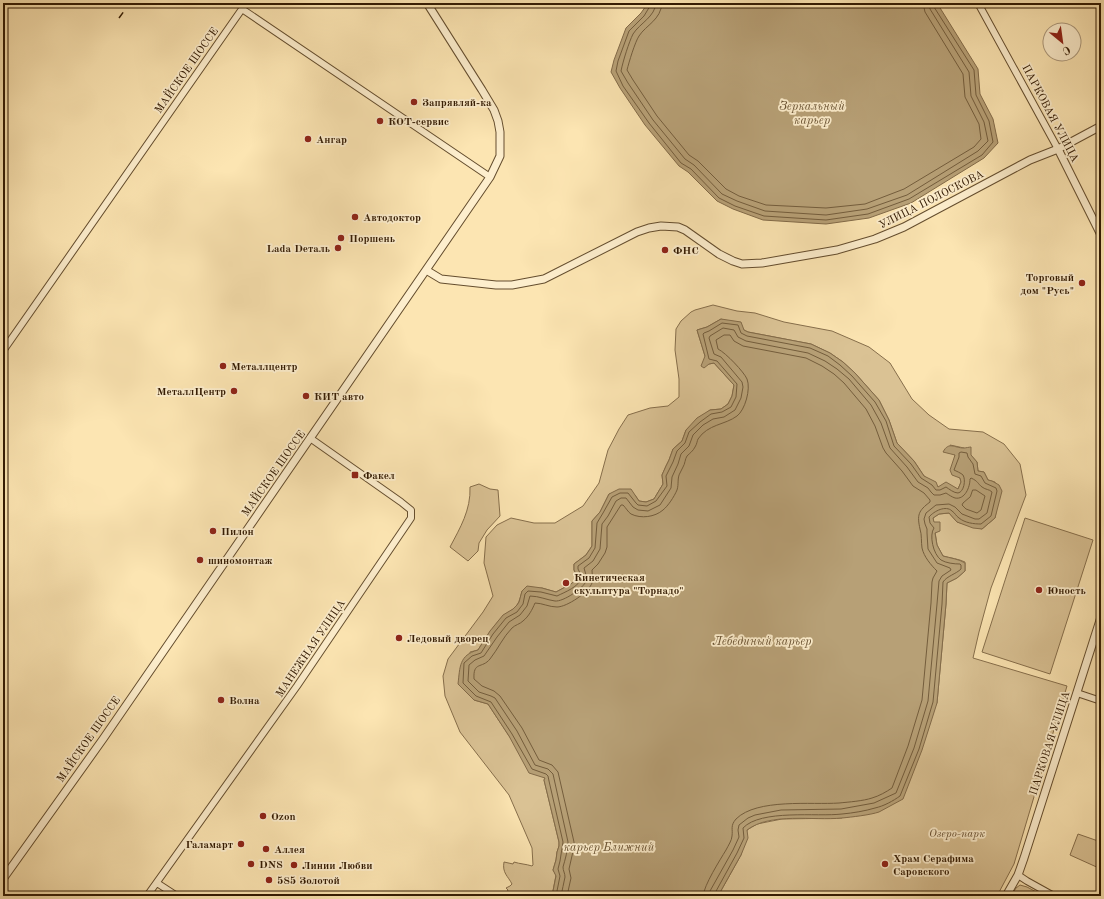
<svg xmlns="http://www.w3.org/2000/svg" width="1104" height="899" font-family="'Old Standard TT',serif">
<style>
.green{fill:#dac294;stroke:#866e4b}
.water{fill:#b7a076;stroke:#826a48}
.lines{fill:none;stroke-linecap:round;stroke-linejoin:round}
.shore{stroke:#745d3c;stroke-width:1}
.minor-casing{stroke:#644d2e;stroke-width:8}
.tertiary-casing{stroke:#644d2e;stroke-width:9}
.minor{stroke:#fdeecd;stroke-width:6}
.tertiary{stroke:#fdeecd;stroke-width:7}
.rail{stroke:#321a02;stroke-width:1.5;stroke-dasharray:7 7;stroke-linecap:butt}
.poi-dot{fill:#8f2418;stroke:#fdeecd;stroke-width:1.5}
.labels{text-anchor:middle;stroke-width:3.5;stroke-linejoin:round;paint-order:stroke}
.street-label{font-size:11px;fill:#321a02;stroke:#fdeecd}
.poi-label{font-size:11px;font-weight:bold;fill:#321a02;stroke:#fdeecd;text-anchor:start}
.park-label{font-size:11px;font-style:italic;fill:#644c2e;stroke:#fdeecd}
.water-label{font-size:12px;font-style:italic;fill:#675030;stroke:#fdeecd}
</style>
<rect width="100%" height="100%" fill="#fce5b2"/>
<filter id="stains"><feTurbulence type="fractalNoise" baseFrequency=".005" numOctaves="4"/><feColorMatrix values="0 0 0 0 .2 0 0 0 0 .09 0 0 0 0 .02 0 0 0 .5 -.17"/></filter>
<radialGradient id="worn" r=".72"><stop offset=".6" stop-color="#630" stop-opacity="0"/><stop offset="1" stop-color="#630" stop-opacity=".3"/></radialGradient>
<!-- green -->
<path class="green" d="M 713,305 L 737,311 L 755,313 L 784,322 L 832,331 L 869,347 L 890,363 L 912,399 L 929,415 L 949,429 L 983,432 L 1004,444 L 1020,464 L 1026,495 L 991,588 L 979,632 L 973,658 L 1067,686 L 1014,864 L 997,896 L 718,896 L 741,855 L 747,830 L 757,824 L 782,819 L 842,818 L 937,703 L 946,604 L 947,583 L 957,578 L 965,571 L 965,562 C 959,559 950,558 943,556 L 937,545 L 933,518 L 939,514 L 949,513 L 957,522 L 982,529 L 995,518 L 997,507 L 995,482 L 988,480 L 984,472 L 978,471 L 977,462 L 964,448 L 950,445 L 955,455 L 956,475 L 960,478 L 961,482 L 958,489 L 938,487 L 924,476 L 914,461 L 897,443 L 889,420 L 879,400 L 855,373 L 843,362 L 830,353 L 811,344 L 748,332 L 721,319 L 707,327 L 697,330 L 705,356 L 709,364 L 714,363 L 734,385 L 732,396 L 728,404 L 721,409 L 710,410 L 686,430 L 682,441 L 673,449 L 669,460 L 666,466 L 662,475 L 663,484 L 654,499 L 646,502 L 639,501 L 635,495 L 609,494 L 600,512 L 592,521 L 592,546 L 586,555 L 574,564 L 574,570 L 578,578 L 571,584 L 556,592 L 542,588 L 522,591 C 520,599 519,605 512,610 C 509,612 505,614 502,617 C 493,627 485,638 478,650 L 470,652 L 474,700 L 488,704 L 509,736 L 545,778 L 544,780 L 559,842 L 559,846 L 557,852 L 556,860 L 553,870 L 556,875 L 552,896 L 495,896 L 502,892 L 507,892 L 508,890 L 506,888 L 510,886 L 512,884 C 508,876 502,873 504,862 L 513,864 L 514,862 C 520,864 526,864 532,866 L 533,865 L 532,848 L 509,795 L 460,732 L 445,696 L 443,676 L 448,659 L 483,612 L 493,596 L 484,563 L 486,537 L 497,525 L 511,518 L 534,523 L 555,523 L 583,506 L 599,483 L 608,450 L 619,429 L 628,415 L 650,408 L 668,406 L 679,397 L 679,379 L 675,350 L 676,329 L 681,321 L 691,312 L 695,310 Z
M 479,484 L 490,489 L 498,490 L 500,516 L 487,530 L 479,543 L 478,551 L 468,561 L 450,547 C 460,528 471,510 470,487 Z
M 1025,518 L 1093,540 L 1050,674 L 982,652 Z
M 1078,834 L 1101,842 L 1101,869 L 1070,855 Z
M 1020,885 L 1027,887 L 1044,896 L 1011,896 L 1016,888 Z"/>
<!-- water -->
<path class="water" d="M 648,3 L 937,3 L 978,69 L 980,94 L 993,119 L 998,143 L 984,158 L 911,203 L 869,218 L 826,224 L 763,220 L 733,209 L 717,201 L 688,172 L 679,166 L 645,125 L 620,88 L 611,72 L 614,60 L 626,28 L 641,13 Z
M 721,319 L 741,322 L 744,330 L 748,332 L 811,344 L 830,353 L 843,362 L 855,373 L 879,400 L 889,420 L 897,443 L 914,461 L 924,476 L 936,482 L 938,487 L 946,482 L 958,489 L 961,482 L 960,478 L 952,475 L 950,470 L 955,455 L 943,452 C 949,441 954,448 964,448 C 965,448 970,447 971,447 L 971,455 L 977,462 L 978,471 L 984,472 L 988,480 L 992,481 L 999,485 L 1002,491 L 995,518 L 982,529 L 973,528 L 957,522 L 949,513 L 939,514 L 933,518 L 934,522 L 940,522 L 940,531 L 935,533 L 937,545 L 943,556 C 950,558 959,559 965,563 L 965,571 L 957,578 L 947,583 L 946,604 L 937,703 L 922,750 L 903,799 C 895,803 887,808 879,812 C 870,815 852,817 842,818 C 813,821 771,812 747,830 L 748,838 L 741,855 L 718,896 L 552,896 L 556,876 L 553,870 L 556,860 L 557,852 L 559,846 L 559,842 L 544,780 L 545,778 L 529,773 L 509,736 L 488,704 L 474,700 L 458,684 C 460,667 459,655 478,650 L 490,631 L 503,615 L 513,609 L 517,605 L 519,602 L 522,591 L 527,586 L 542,588 L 556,592 L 571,584 L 578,578 L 574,570 L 574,564 L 586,555 L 592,546 L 592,521 L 600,512 L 609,494 L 619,489 L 631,489 L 639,501 L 646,502 L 654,499 L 663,484 L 662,475 L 666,466 L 669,460 L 673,449 L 682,441 L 686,430 L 697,418 L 710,410 L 721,409 L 728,404 L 732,396 L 734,385 L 714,363 L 709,364 L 704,368 L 701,366 L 705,356 L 697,330 L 707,327 Z"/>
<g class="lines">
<!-- shore -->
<path class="shore" d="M 651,3 L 650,6 L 644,16 L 629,31 L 618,61 L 616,71 L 623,86 L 649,123 L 681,163 L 691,169 L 719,198 L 735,206 L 764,216 L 826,220 L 868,214 L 909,199 L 982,155 L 993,142 L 989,121 L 976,95 L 974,70 L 934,7 L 934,3
M 656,3 C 655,17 640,23 633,34 C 629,42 623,61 621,71 L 628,83 L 653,120 L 685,159 L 694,165 L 722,194 L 737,201 L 765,211 L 826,215 L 867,209 L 907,195 L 978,151 L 988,141 L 984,122 L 971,96 L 969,72 L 930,9 L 929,3
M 662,3 C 661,20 646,25 639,36 C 635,42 629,62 627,70 L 633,80 L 657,116 L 689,155 L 698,161 L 726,189 L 739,196 L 766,205 L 826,208 L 865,204 L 904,189 L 974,147 L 981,139 L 979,124 L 965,97 L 963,74 L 925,12 L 923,3
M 973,490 L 976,490 L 985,496 L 981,510 L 977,513 L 966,509 L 962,505 L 963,503 L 970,497 Z
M 556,896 L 560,876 L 558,869 L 560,861 L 563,842 L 549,781 L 548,776 L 546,774 L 532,769 L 512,734 L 491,702 L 476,696 L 463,683 L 464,663 L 472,656 L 481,653 L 493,634 L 506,618 L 517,612 L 523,604 L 525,594 L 528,591 L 541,592 L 557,596 C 565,592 579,587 582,577 L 578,569 L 578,566 L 589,558 L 595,548 L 597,523 L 603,513 L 612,497 L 620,493 L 628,493 L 636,503 L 638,505 L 647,506 L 656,501 L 667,486 L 666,476 L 673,462 L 677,451 L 685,443 L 689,432 L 700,422 L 711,414 L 722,412 L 731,407 L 736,397 L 737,384 L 717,361 L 709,359 L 703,334 L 704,333 L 709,331 L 722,323 L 738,325 L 741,333 L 747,336 L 810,348 L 828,356 L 840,365 L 852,376 L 875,402 L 886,421 L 894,446 L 911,464 L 921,478 L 932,485 L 936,490 L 940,490 L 946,487 C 949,489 954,493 958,493 C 964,492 966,480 963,475 C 961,473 956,471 954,470 L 959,457 L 959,453 L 961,452 L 967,453 L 968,457 L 973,464 L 975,474 L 981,476 L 985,483 L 996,488 L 997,491 L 991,516 L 981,524 C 974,524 965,523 959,518 C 956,516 955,513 952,511 C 946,505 934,511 929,517 L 930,523 L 934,528 C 929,535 933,554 941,560 C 946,563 954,564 960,564 L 961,565 L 961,569 C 956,574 947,576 943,582 L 942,604 L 933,702 L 919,749 L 900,796 C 893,801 884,806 875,808 C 865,811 853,813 842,814 C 817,817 761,809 743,828 L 744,838 L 737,853 L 715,893 L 714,896
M 561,896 C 562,890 564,883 565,877 C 565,873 563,871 563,867 C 565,860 568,850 568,842 L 553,774 L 548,769 L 535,765 L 517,731 L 495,698 L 491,696 L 479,692 L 468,681 L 469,665 L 475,660 L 484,656 L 497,637 L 509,622 L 520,615 L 527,606 L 530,596 C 539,596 547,600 555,601 C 563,602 584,588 586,581 C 587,576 585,572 584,568 L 593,561 L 600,549 L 602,524 L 608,516 L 616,501 L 621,498 L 626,498 L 633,507 L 638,510 L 648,511 L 660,505 L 671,488 L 672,477 L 678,464 L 681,454 L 689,446 L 693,435 L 703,425 L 713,419 L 724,417 L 735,410 L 741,398 L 743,387 L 742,382 L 721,357 L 714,354 L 709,338 L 710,336 L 723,328 L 734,330 L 738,337 L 746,341 L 808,353 L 825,361 L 837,369 L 849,379 L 871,405 L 881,423 L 890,448 L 907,467 L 918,482 L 928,488 L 931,492 L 934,495 L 940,495 L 946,493 C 949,495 952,497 955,498 C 965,500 970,487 970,479 L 971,478 C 978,481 978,484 982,487 C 986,490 989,489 992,492 L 987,513 L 979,519 L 975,519 L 962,514 L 955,507 L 949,504 L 936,505 L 926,513 L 924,519 L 925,524 L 927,529 L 927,533 L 928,549 L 937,563 L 950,568 L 951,570 L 942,576 L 939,581 L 937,604 L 928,701 L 914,748 L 896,793 L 874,803 L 841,809 L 781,810 L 755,815 L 748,818 L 739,825 L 738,830 L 739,837 L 733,850 L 710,891 L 709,896
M 567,896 L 571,878 L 569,869 L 574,847 L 574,842 L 558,772 L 552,765 L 539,760 L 522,728 L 500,696 L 494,691 L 482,686 L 474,679 C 473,661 482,669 490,659 C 498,649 503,637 512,628 C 515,625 520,624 523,621 C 529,616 532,610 535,603 C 542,603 549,607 557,607 C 567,607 589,592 592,583 C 593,578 592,574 592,570 L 598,564 L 605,553 L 607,547 L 607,527 L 621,505 L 623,505 C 626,508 628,512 631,514 C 641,519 655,517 663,510 C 668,506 674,497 677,490 C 679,484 677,478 680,473 C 681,471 682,469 683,467 C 685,464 685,459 687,456 C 690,453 693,451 695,447 C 697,444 697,441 698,439 C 708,424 725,425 737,416 C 745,410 751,389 747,379 C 744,372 726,353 718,349 L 716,340 L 724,335 L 730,335 L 734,341 L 743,346 L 806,358 L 822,366 L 834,374 L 844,383 L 866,409 L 875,426 L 883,448 L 886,453 L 902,471 L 913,486 L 924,493 L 930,500 L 930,502 C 918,511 917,515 920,529 C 922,535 921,542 922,548 C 924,557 931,565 937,571 L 933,578 L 932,582 L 931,603 L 922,700 L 908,746 L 892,788 C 886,792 879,796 872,798 C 863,801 849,802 839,803 C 812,805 757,798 736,819 C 730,826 733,829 732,836 C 732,840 728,846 726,850 C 720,860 704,885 703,896"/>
<defs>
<path id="minor" d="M 978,3 L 1058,149
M 3,351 L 242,9 L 490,177
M 1077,693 L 1101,701
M 1018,875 L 1027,881 L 1054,896
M 157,883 L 177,896
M 147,896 L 297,686 L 411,518 L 411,510 L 401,502 L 310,438"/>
<path id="tertiary" d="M 1058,149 L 1101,235
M 426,270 L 441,279 L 496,285 L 512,285 L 544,279 L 637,232 L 649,228 L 661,226 L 678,227 L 685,230 L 719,254 L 733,261 L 742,264 L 762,263 L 837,250 L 875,239 L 904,227 L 1030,160 L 1058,149 L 1101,126
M 3,879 L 103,739 L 490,177 L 500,156 L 500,132 L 498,121 L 494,110 L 482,90 L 427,3
M 1006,896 L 1018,875 L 1024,858 L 1101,617"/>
</defs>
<!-- minor casing -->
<use href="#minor" class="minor-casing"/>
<!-- tertiary casing -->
<use href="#tertiary" class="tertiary-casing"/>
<!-- minor -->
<use href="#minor" class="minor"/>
<!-- tertiary -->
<use href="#tertiary" class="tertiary"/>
<!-- rail -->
<path class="rail" d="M 119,18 L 130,3"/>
</g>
<!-- markers -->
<g class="poi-dot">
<circle cx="414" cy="102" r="4"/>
<circle cx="380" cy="121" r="4"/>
<circle cx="308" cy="139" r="4"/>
<circle cx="355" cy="217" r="4"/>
<circle cx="341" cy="238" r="4"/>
<circle cx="338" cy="248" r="4"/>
<circle cx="665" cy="250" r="4"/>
<circle cx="1082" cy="283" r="4"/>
<circle cx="223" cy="366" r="4"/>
<circle cx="234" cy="391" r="4"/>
<circle cx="306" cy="396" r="4"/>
<rect x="351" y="471" width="8" height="8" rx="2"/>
<circle cx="213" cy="531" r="4"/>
<circle cx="200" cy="560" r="4"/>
<circle cx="566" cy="583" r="4"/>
<circle cx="1039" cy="590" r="4"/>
<circle cx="399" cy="638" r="4"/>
<circle cx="221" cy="700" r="4"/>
<circle cx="263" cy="816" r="4"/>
<circle cx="241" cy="844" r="4"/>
<circle cx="266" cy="849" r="4"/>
<circle cx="251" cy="864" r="4"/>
<circle cx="885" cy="864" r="4"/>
<circle cx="294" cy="865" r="4"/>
<circle cx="269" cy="880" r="4"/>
</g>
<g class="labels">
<!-- street labels -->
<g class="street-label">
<text transform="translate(186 70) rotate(-55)" y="4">МАЙСКОЕ ШОССЕ</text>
<text transform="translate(1051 113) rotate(62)" y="4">ПАРКОВАЯ УЛИЦА</text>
<text transform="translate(931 199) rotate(-27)" y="4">УЛИЦА ПОЛОСКОВА</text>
<text transform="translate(273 473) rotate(-55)" y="4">МАЙСКОЕ ШОССЕ</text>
<text transform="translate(310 648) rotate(-56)" y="4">МАНЕЖНАЯ УЛИЦА</text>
<text transform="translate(88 739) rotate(-55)" y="4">МАЙСКОЕ ШОССЕ</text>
<text transform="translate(1049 743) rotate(-72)" y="4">ПАРКОВАЯ УЛИЦА</text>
</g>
<!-- poi labels -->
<g class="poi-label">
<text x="422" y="106">Запрявляй-ка</text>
<text x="388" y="125">КОТ-сервис</text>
<text x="316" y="143">Ангар</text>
<text x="363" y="221">Автодоктор</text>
<text x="349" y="242">Поршень</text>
<text x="330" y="252" text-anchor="end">Lada Dеталь</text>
<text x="673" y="254">ФНС</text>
<text x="1074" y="281" text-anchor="end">Торговый<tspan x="1074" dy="13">дом "Русь"</tspan></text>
<text x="231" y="370">Металлцентр</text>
<text x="226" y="395" text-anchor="end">МеталлЦентр</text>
<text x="314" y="400">КИТ авто</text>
<text x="363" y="479">Факел</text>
<text x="221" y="535">Пилон</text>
<text x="208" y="564">шиномонтаж</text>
<text x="574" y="581">Кинетическая<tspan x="574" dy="13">скульптура "Торнадо"</tspan></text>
<text x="1047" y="594">Юность</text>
<text x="407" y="642">Ледовый дворец</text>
<text x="229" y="704">Волна</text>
<text x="271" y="820">Ozon</text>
<text x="233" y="848" text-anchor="end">Галамарт</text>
<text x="274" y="853">Аллея</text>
<text x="893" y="862">Храм Серафима<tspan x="893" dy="13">Саровского</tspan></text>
<text x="259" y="868">DNS</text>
<text x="302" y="869">Линии Любви</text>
<text x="277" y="884">585 Золотой</text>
</g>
<!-- park labels -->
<g class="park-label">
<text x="957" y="837">Озеро-парк</text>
</g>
<!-- water labels -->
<g class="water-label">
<text x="812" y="110">Зеркальный<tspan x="812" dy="14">карьер</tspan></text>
<text x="762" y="645">Лебединый карьер</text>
<text x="609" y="851">карьер Ближний</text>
</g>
</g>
<!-- margin -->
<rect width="1104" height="899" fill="none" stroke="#fce5b2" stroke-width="16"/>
<rect x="4" y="4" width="1096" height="891" fill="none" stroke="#321a02" stroke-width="2"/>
<rect x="8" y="8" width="1088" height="883" fill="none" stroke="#321a02"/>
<!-- north arrow -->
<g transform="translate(1062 42) rotate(151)"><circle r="19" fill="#fdeecd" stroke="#ac997c"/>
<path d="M0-3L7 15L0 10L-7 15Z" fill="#8f2418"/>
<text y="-6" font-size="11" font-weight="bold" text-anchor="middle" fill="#321a02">С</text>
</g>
<rect width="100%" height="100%" filter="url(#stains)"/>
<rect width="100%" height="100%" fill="url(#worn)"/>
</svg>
